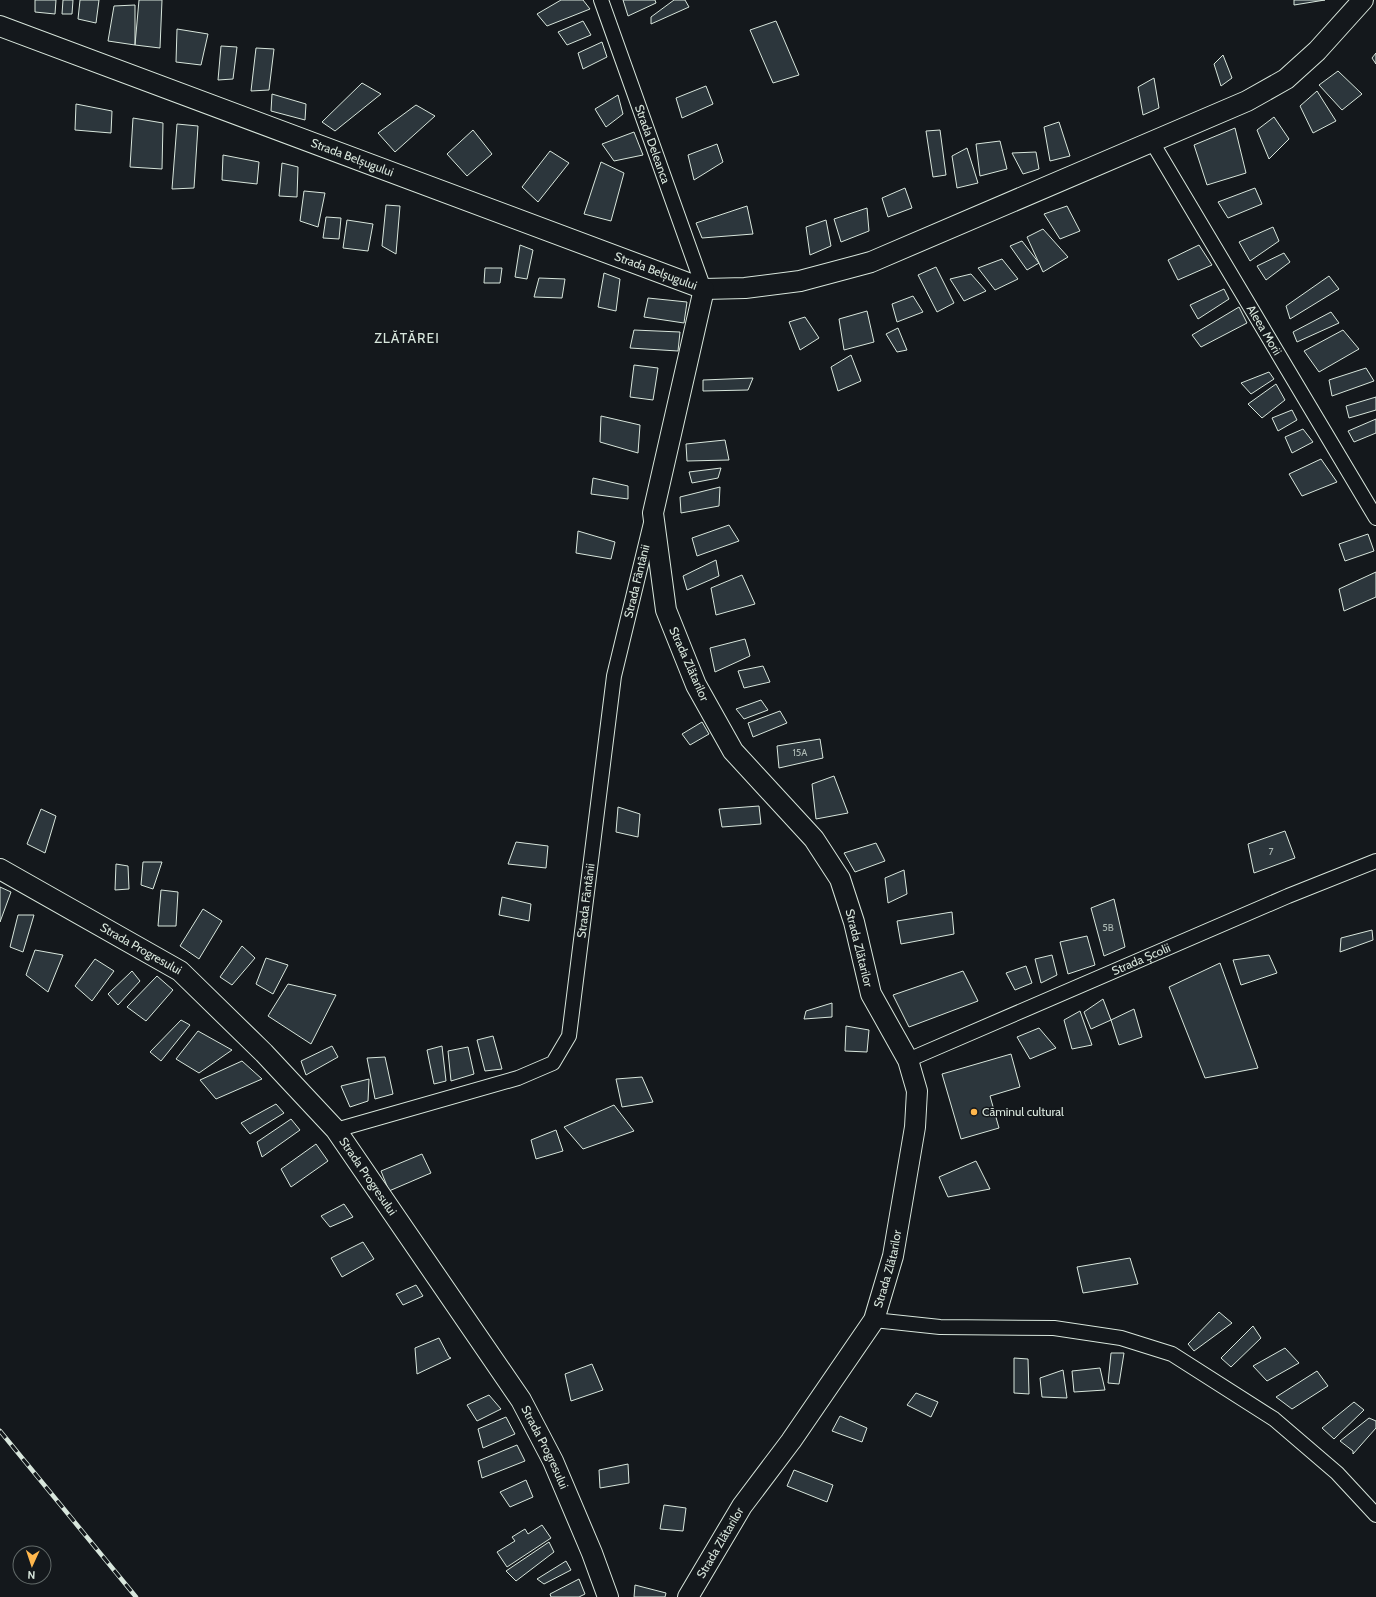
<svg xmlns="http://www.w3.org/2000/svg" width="1376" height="1597" font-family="Cabin,sans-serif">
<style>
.building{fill:#2c363c;stroke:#d8e6dc}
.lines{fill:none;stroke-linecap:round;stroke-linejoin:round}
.street-casing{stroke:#d8e6dc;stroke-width:16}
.secondary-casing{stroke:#d8e6dc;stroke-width:22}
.street{stroke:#14181c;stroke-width:14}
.secondary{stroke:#14181c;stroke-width:20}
.rail-casing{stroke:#d8e6dc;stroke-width:4.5}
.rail{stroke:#14181c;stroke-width:3;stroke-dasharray:9;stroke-linecap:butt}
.poi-dot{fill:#ffb74d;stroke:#14181c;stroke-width:1.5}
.labels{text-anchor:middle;stroke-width:3;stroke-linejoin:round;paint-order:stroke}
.number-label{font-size:10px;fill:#adbab4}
.street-label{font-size:12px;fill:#d8e6dc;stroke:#14181c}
.poi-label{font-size:12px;fill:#d8e6dc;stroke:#14181c;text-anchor:start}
.quarter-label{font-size:14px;letter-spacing:1px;fill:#d8e6dc;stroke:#14181c}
</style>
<rect width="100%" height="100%" fill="#14181c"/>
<!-- building -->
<path class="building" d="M 35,0 L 56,0 L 55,14 L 35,12 Z
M 63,0 L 73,0 L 72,14 L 62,14 Z
M 80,0 L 99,0 L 96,23 L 78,19 Z
M 139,0 L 162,0 L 160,48 L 135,45 Z
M 561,0 L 583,0 L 590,9 L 547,26 L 537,14 Z
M 623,0 L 655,0 L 656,3 L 628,16 Z
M 674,0 L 685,0 L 689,7 L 651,24 L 651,17 Z
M 1294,0 L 1325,0 L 1294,5 Z
M 135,5 L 135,45 L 108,41 L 114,6 Z
M 583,21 L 591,35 L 567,45 L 558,32 Z
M 776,21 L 799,75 L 773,83 L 750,30 Z
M 177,29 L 208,34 L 201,65 L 176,62 Z
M 602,42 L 607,57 L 583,69 L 578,53 Z
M 221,46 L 237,47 L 233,79 L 218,80 Z
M 256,48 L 274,49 L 269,90 L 251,91 Z
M 1376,53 L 1376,64 L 1372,58 Z
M 1223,55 L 1232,78 L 1221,86 L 1214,64 Z
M 1338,71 L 1362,94 L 1342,110 L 1319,85 Z
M 1154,78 L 1159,108 L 1143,115 L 1138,87 Z
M 362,83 L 381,94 L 335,131 L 322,122 Z
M 706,86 L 713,104 L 682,118 L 676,98 Z
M 1317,91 L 1336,121 L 1313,133 L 1300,106 Z
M 272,94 L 306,104 L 305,120 L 271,111 Z
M 618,95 L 623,114 L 606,127 L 595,109 Z
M 76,104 L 112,111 L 111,133 L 75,130 Z
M 416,105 L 435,116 L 395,152 L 378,133 Z
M 1274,117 L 1289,139 L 1269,159 L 1257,130 Z
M 133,118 L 163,123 L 162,169 L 130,167 Z
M 1059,122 L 1070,156 L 1050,161 L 1044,127 Z
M 177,124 L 198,126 L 194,188 L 172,189 Z
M 1235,128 L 1246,173 L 1207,185 L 1194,145 Z
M 473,130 L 492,154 L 467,176 L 447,154 Z
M 940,130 L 946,175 L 933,177 L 926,131 Z
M 634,132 L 643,155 L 614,161 L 602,144 Z
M 1000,141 L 1007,169 L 980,176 L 976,144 Z
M 717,144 L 723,162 L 694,180 L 688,155 Z
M 967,148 L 978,183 L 957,188 L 952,156 Z
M 550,151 L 569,163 L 538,202 L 522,187 Z
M 1036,152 L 1039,169 L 1023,174 L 1012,153 Z
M 223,155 L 259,162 L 257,184 L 222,180 Z
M 601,162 L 624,173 L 611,221 L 584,214 Z
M 282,163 L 298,167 L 297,197 L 279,196 Z
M 905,188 L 912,208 L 888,217 L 882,198 Z
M 1255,188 L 1262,204 L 1228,218 L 1218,202 Z
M 304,191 L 325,193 L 318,227 L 300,221 Z
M 386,205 L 400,206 L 396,254 L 382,246 Z
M 747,206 L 753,234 L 702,238 L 696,223 Z
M 1067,206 L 1080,231 L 1060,239 L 1044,214 Z
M 867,208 L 869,231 L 841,242 L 834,219 Z
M 326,217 L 341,218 L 339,239 L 323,238 Z
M 347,220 L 373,224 L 368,251 L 343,248 Z
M 826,220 L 831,246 L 810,255 L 806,227 Z
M 1273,227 L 1279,241 L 1250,261 L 1239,242 Z
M 1043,229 L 1068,257 L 1043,272 L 1027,237 Z
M 1022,241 L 1039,263 L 1027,270 L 1010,246 Z
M 520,245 L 533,250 L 527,279 L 515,277 Z
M 1199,245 L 1212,265 L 1178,280 L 1168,260 Z
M 1284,253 L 1290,262 L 1266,280 L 1257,266 Z
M 1002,259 L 1018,279 L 995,290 L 978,268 Z
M 936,267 L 954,303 L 937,312 L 918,275 Z
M 485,268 L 502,268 L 500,283 L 484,283 Z
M 604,273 L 620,279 L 616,311 L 598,307 Z
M 971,274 L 986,291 L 964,301 L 950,279 Z
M 1329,276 L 1339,289 L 1290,319 L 1286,306 Z
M 539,278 L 565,279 L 562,298 L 534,297 Z
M 1224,289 L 1229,299 L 1198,319 L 1190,305 Z
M 913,296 L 923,312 L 897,322 L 892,304 Z
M 648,298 L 687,302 L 684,323 L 644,317 Z
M 1239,307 L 1247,323 L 1201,347 L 1192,335 Z
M 867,311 L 874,342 L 844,350 L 839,319 Z
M 1331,312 L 1339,323 L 1297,342 L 1293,332 Z
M 805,317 L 819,338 L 800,350 L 789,322 Z
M 898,328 L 907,350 L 897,352 L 886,334 Z
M 634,330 L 680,332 L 678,351 L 630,348 Z
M 1343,330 L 1359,349 L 1319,372 L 1304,351 Z
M 851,355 L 861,381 L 838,391 L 831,367 Z
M 634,365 L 658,368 L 653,400 L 630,397 Z
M 1366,368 L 1374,381 L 1332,396 L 1329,380 Z
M 1269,372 L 1274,379 L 1251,394 L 1241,383 Z
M 753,378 L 748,390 L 703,391 L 703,380 Z
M 1276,384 L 1285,400 L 1262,418 L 1248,404 Z
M 1376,397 L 1376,410 L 1349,418 L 1346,406 Z
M 1292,410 L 1297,420 L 1278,431 L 1272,418 Z
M 601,416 L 640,425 L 638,453 L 600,442 Z
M 1376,419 L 1376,433 L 1354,442 L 1348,431 Z
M 1303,429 L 1313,442 L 1292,453 L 1285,437 Z
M 725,440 L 729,460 L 687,461 L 686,444 Z
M 1321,459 L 1337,482 L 1302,496 L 1289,474 Z
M 721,468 L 718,478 L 692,483 L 689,472 Z
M 593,478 L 628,486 L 628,499 L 591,494 Z
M 720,487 L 719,506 L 681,513 L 680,497 Z
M 729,525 L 739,541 L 697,556 L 692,538 Z
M 578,531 L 615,542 L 611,559 L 576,553 Z
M 1368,534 L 1374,551 L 1345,561 L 1339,544 Z
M 716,560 L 719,576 L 687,590 L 683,576 Z
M 1376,572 L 1376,597 L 1344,611 L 1339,589 Z
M 742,575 L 755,604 L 716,615 L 711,588 Z
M 745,639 L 750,656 L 715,672 L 710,648 Z
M 763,666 L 770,682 L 744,688 L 738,671 Z
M 761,700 L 768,710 L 744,719 L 736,709 Z
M 780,711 L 787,723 L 753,737 L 748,723 Z
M 702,722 L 709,734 L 690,745 L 682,734 Z
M 820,739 L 823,758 L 779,768 L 777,746 Z
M 834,776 L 848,813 L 816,819 L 812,784 Z
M 759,806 L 761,824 L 722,827 L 719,809 Z
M 618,807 L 640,814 L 638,837 L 616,832 Z
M 41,809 L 56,816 L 45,853 L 27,844 Z
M 1285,831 L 1295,858 L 1254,873 L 1248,844 Z
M 516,842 L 548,846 L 546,868 L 508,864 Z
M 876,843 L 885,861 L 855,872 L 844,853 Z
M 143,862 L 162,862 L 153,889 L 141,885 Z
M 116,864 L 128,866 L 129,889 L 115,890 Z
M 904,870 L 907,894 L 888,903 L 885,878 Z
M 0,887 L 11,892 L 0,922 Z
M 161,890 L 178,892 L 176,926 L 158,926 Z
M 502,897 L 531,904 L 529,921 L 499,915 Z
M 1114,899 L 1125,947 L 1104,956 L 1091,908 Z
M 203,909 L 222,921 L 199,959 L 180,946 Z
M 952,912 L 954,934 L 901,944 L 897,921 Z
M 18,915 L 34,915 L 23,952 L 10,947 Z
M 1372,930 L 1373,940 L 1340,952 L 1341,938 Z
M 1087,936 L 1095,965 L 1068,974 L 1060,942 Z
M 242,946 L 255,958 L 232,985 L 220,977 Z
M 35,950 L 63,955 L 48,992 L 26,975 Z
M 1052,955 L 1057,975 L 1041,983 L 1035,959 Z
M 1269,955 L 1277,973 L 1241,985 L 1233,960 Z
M 266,958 L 288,965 L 273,994 L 256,984 Z
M 95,959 L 114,971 L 92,1001 L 75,986 Z
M 1220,963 L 1258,1068 L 1205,1078 L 1169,987 Z
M 1026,966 L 1032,983 L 1015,990 L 1006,973 Z
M 132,971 L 140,981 L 118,1005 L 108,994 Z
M 963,971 L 978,1001 L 909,1027 L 893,995 Z
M 157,976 L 173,990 L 146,1021 L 127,1007 Z
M 288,984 L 336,995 L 311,1044 L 268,1016 Z
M 1103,999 L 1111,1020 L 1091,1029 L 1084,1012 Z
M 832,1003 L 832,1017 L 804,1019 L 806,1011 Z
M 1134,1009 L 1142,1037 L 1119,1045 L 1111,1020 Z
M 1080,1011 L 1092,1045 L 1072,1049 L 1064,1020 Z
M 181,1020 L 190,1025 L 161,1061 L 150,1052 Z
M 846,1026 L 869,1030 L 867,1052 L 845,1051 Z
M 1039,1028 L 1056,1048 L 1030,1059 L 1017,1037 Z
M 198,1031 L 232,1050 L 199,1073 L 176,1059 Z
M 493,1036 L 502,1069 L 485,1071 L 477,1040 Z
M 332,1046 L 338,1057 L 306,1075 L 301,1061 Z
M 442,1046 L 446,1081 L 434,1084 L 427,1050 Z
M 468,1047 L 474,1074 L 451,1081 L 448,1051 Z
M 1011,1054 L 1020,1087 L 990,1096 L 999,1128 L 961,1139 L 942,1074 Z
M 385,1057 L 393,1094 L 375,1099 L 367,1058 Z
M 242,1061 L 262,1079 L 216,1099 L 200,1080 Z
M 642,1077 L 653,1102 L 622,1107 L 616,1079 Z
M 369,1079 L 368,1101 L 350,1107 L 341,1086 Z
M 276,1104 L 284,1113 L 250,1134 L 241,1123 Z
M 614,1105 L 634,1131 L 583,1149 L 564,1127 Z
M 291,1119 L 300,1130 L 262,1157 L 257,1142 Z
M 556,1130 L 563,1151 L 536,1159 L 531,1140 Z
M 316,1144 L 328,1161 L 291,1187 L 281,1169 Z
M 422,1154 L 431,1173 L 389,1191 L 381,1171 Z
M 976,1161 L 990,1189 L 948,1197 L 939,1177 Z
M 344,1204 L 353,1217 L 330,1227 L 321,1216 Z
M 363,1242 L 374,1259 L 342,1277 L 331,1258 Z
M 1130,1258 L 1138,1284 L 1083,1293 L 1077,1267 Z
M 416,1285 L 423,1296 L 403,1305 L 396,1294 Z
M 1219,1312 L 1232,1323 L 1194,1351 L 1188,1344 Z
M 1253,1326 L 1261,1338 L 1231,1367 L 1221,1358 Z
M 439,1338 L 449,1357 L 451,1358 L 417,1374 L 415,1348 Z
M 1285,1348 L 1299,1363 L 1267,1381 L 1253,1366 Z
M 1111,1353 L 1124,1353 L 1119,1384 L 1108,1383 Z
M 1014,1358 L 1028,1359 L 1029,1394 L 1014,1393 Z
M 592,1364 L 603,1390 L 571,1401 L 565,1374 Z
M 1100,1368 L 1105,1390 L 1074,1392 L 1072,1371 Z
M 1063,1370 L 1067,1398 L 1042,1397 L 1040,1378 Z
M 1317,1371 L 1328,1386 L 1292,1409 L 1276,1397 Z
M 916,1393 L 938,1402 L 931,1417 L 907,1405 Z
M 489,1395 L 501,1409 L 477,1421 L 467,1405 Z
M 1354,1402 L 1364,1410 L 1334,1439 L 1322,1428 Z
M 840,1416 L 867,1428 L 862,1442 L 832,1431 Z
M 506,1417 L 515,1434 L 483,1448 L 478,1429 Z
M 1369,1418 L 1376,1421 L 1376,1428 L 1353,1454 L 1353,1451 L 1340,1441 Z
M 517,1445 L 525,1461 L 482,1478 L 478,1461 Z
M 628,1464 L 629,1483 L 600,1488 L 599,1470 Z
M 794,1470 L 833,1485 L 827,1502 L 787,1486 Z
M 526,1480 L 533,1497 L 510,1507 L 500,1492 Z
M 664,1505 L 686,1508 L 683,1531 L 660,1529 Z
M 542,1525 L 551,1538 L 507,1567 L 497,1552 L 515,1541 L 512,1537 L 525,1529 L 528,1534 Z
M 549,1542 L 554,1552 L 516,1581 L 506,1571 Z
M 566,1561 L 571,1570 L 544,1584 L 537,1579 Z
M 579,1579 L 585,1594 L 579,1597 L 551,1597 L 550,1594 Z
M 635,1585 L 666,1593 L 665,1597 L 634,1597 Z"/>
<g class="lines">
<defs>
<g id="street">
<path id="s1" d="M 601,0 L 704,289"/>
<path id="s2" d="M 1152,142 L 1376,518"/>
<path id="s3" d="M 908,1060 L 1288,896 L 1376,861"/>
<path id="s4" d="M 336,1130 L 518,1078 L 553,1063 L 569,1036 L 614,676 L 651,523"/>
<path d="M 874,1320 L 940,1327 L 1054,1328 L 1121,1338 L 1172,1354 L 1274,1419 L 1337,1473 L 1376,1515"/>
</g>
<g id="secondary">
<path id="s5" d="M 0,26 L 704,289 L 745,288 L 800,281 L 871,262 L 1247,101 L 1286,79 L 1317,51 L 1363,0"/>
<path id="s6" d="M 0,869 L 180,971 L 264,1053 L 336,1130 L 521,1400 L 553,1461 L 592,1553 L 608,1597"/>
<path id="s7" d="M 688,1597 L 742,1506 L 791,1441 L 874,1320 L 893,1256 L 915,1127 L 917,1091 L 908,1060 L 871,994 L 854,922 L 840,879 L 814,839 L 733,751 L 696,685 L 666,610 L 653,513 L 704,289"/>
</g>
</defs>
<!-- street casing -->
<use href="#street" class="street-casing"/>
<!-- secondary casing -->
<use href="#secondary" class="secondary-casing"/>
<!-- street -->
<use href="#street" class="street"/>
<!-- secondary -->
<use href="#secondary" class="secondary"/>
<defs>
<path id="rail" d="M 0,1431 L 136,1597"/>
</defs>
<!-- rail casing -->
<use href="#rail" class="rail-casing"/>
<!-- rail -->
<use href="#rail" class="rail"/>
</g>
<!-- markers -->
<circle class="poi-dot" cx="974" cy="1112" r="4"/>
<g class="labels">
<!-- number labels -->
<g class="number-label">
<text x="800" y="756">15A</text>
<text x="1271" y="855">7</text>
<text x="1108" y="931">5B</text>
</g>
<!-- street labels -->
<g class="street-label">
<text dy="4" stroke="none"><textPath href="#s1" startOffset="153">Strada Deleanca</textPath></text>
<text dy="4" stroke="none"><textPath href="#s5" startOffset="376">Strada Belșugului</textPath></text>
<text dy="4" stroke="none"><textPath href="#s5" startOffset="700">Strada Belșugului</textPath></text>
<text dy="4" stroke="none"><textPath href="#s2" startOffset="219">Aleea Morii</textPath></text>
<text dy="4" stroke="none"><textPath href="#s4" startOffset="719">Strada Fântânii</textPath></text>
<text transform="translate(689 664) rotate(66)" y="4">Strada Zlătarilor</text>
<text dy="4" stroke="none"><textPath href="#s4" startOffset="395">Strada Fântânii</textPath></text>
<text transform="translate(859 948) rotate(76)" y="4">Strada Zlătarilor</text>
<text dy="4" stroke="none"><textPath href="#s6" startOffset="162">Strada Progresului</textPath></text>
<text dy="4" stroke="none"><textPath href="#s3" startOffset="254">Strada Școlii</textPath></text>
<text dy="4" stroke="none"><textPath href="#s6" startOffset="486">Strada Progresului</textPath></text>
<text dy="4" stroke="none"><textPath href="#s7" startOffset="387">Strada Zlătarilor</textPath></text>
<text dy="4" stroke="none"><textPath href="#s6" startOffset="810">Strada Progresului</textPath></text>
<text dy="4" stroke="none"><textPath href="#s7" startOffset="63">Strada Zlătarilor</textPath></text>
</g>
<!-- poi labels -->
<g class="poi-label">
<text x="982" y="1116">Căminul cultural</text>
</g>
<!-- quarter labels -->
<g class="quarter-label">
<text x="407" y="343">ZLĂTĂREI</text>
</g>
</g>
<!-- north arrow -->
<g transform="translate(32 1565) rotate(183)"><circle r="19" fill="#14181c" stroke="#626a69"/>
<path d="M0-3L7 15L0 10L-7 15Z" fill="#ffb74d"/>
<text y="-6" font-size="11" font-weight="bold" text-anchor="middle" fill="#d8e6dc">N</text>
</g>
</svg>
